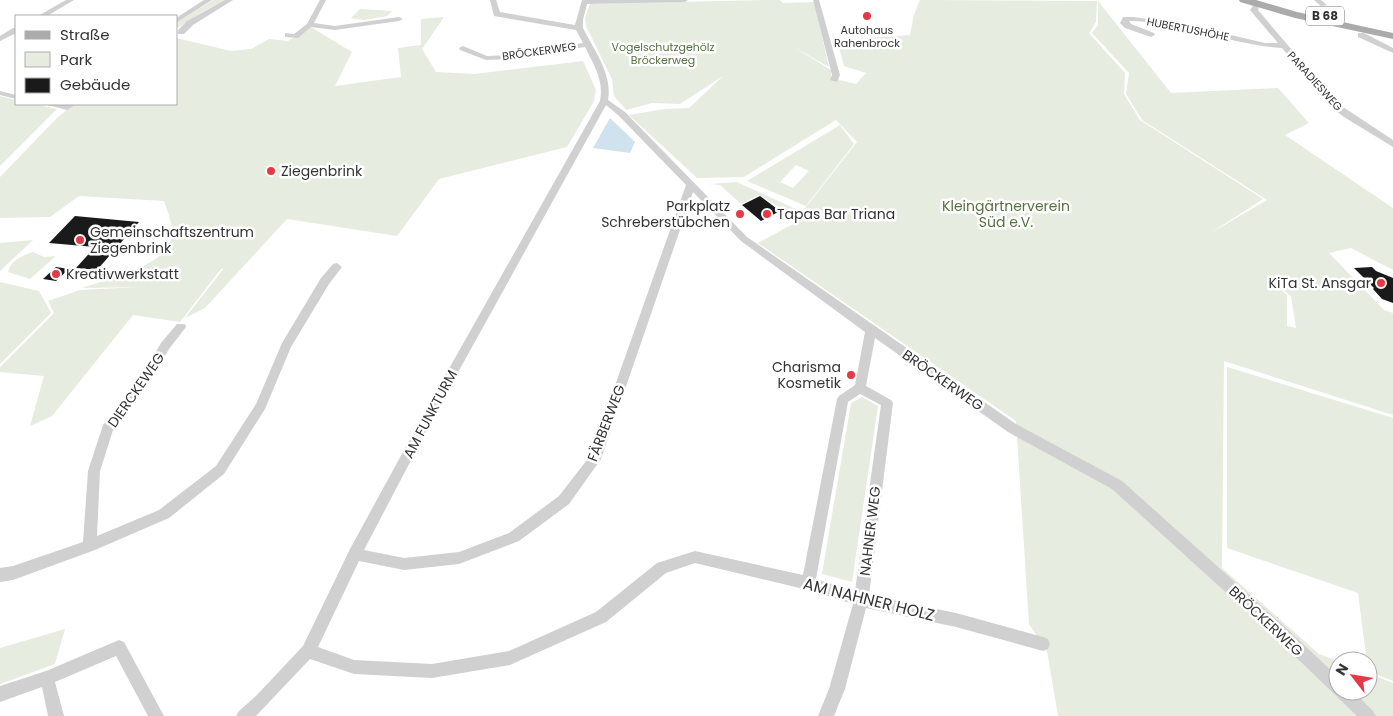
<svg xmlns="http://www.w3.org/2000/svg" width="1393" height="716" font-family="Poppins,sans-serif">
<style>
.green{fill:#e6ecdf;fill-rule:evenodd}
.water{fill:#cfe2ee}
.building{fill:#1a1a1a}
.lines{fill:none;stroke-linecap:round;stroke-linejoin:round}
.street{fill:#d0d0d0;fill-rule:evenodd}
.primary{fill:#ababab;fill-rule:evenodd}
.poi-dot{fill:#e63946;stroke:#fff;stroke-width:2}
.labels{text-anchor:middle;stroke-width:5;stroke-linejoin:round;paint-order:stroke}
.far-street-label{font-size:11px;fill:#333;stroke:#fff}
.far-poi-label{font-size:11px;fill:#333;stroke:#fff}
.far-park-label{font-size:11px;fill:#56703f;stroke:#fff}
.shield{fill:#fff;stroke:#707070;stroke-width:1}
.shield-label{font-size:12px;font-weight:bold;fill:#333}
.poi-label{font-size:14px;fill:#333;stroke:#fff;text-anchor:start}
.park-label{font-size:14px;fill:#56703f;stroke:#fff}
.street-label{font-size:14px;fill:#333;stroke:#fff}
.near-street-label{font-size:16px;fill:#333;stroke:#fff}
</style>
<rect width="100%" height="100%" fill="#fff"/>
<!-- green -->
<path class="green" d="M 213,0 L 225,0 L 202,12 L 176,29 L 176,23 Z
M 767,0 L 780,0 L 783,3 L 814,2 L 829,67 L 792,46 L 831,70 L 831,78 L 856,84 L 866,73 L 844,66 L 837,40 L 910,35 L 914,15 L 920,0 L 1097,1 L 1096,22 L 1089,33 L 1125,73 L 1124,94 L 1140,120 L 1263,199 L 1209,234 L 1267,200 L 1142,120 L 1126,94 L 1129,73 L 1092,33 L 1098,25 L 1098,1 L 1171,93 L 1278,88 L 1309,123 L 1285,135 L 1393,208 L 1393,270 L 1351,248 L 1329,253 L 1384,310 L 1393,313 L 1393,415 L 1224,361 L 1222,568 L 1319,654 L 1338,661 L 1338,691 L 1368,691 L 1368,673 L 1393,683 L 1393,716 L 1058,716 L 1047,651 L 1029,624 L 1016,421 L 758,243 L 793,224 L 801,212 L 789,221 L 781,214 L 784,210 L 759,195 L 741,204 L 720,185 L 708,184 L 737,182 L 802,212 L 857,142 L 836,120 L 744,177 L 697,178 L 629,115 L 664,109 L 689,108 L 723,76 L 680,104 L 652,103 L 626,110 L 614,96 L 612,79 L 586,26 L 585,18 L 590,4 ZM 1272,282 L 1291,296 L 1296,328 L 1287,326 L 1287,295 Z
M 360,9 L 392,11 L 387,16 L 364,20 L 351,18 Z
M 444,17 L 422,49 L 436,72 L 474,74 L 583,61 L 596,90 L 594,101 L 567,147 L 439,179 L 397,236 L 287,219 L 205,308 L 185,318 L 224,268 L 221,269 L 180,322 L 133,315 L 52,416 L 30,426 L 44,376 L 0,372 L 0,367 L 54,313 L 48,301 L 80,290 L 139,287 L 82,288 C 105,280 166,266 171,239 C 174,226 168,213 164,201 L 79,196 L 50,217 L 0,218 L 0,177 L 57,118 L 74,104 L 176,104 L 176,38 L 231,51 L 251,49 L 269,39 L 288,41 L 311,27 L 352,52 L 335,86 L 401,77 L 398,48 L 421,45 L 421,19 Z
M 0,96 L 16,100 L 16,104 L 34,104 L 57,109 L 0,166 Z
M 840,125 L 854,144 L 806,206 L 747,181 ZM 796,165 L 809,171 L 793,188 L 780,182 Z
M 33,240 L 0,271 L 0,243 Z
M 33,252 L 44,257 L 56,256 L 30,279 L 8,272 C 10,261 23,255 33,252 Z
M 0,282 L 39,291 L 51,313 L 0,364 Z
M 1227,367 L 1393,418 L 1393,681 L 1368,671 L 1358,593 L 1227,548 Z
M 862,397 L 878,406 L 852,582 L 822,574 L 851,403 Z
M 65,629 L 55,664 L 0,684 L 0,648 Z"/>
<!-- water -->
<path class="water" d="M 610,118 L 635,142 L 630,153 L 593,148 Z"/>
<!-- building -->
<path class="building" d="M 760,196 L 780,211 L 761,221 L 742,205 Z
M 75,216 L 139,222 L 97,270 L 76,268 L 95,247 L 49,243 Z
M 56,267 L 69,269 L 56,281 L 43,279 Z
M 1372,267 L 1376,271 L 1393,278 L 1393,303 L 1382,299 L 1373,289 L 1374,288 L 1354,268 Z"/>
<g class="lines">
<!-- street -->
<path class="street" d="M 66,0 L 74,0 L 47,16 L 38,16 Z
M 204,0 L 212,0 L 176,23 L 176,18 Z
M 225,0 L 233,0 L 193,25 L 184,34 L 178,34 L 178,30 L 187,21 Z
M 320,0 L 326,0 L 314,23 L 335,26 L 399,17 L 403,19 L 399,21 L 335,30 L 311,27 L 298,38 L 285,37 L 285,33 L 294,34 L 307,24 Z
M 490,0 L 496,0 L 500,12 L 575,25 L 582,0 L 688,0 L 685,2 L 587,4 L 583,20 L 583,28 C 594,50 613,75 608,100 L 625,112 L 747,237 L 1016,424 L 1122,481 L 1284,626 L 1338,677 L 1338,691 L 1353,691 L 1373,711 L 1376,716 L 1357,716 L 1274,636 L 1112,489 L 1008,432 L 875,338 L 866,386 L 891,400 L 893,403 L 869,595 L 956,613 L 1043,637 L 1048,639 L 1050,644 L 1048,649 L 1043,651 L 956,627 L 866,608 L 845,689 L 834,716 L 818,716 L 829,689 L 853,604 L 808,590 L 695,563 L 666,573 L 606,622 L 510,665 L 432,678 L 354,674 L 310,659 L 256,716 L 236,716 L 239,711 L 256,696 L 303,646 L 350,549 L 433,397 L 600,101 C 604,79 594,66 585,47 L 511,59 L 486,60 L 460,50 L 459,48 L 463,46 L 487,56 L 511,55 L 583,43 L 576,30 L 494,16 ZM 606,105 L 619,116 L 686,185 L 590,456 L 559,496 L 509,533 L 459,552 L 404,558 L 364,550 L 441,403 ZM 693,192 L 741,241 L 865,332 L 855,385 L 839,396 L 837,399 L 803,575 L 695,551 L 657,563 L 596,612 L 509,651 L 432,664 L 354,660 L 318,647 L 359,561 L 404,570 L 459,564 L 519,541 L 569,504 L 601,459 ZM 860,394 L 881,405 L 855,591 L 816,579 L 848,402 Z
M 813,0 L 819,0 L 840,75 L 837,82 L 830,80 L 832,75 Z
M 1314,0 L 1321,0 L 1327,5 L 1321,6 Z
M 1255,3 L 1259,3 L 1258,10 L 1337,103 L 1393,140 L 1393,147 L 1344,117 L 1331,107 L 1282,48 C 1230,45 1181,21 1129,21 L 1131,24 L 1154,33 L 1155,35 L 1151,37 L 1125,28 L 1120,23 L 1123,17 L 1133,17 L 1184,24 L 1265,43 L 1278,43 L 1250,10 Z
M 13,28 L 16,28 L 16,33 L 0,41 L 0,36 Z
M 1358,33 L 1364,33 L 1393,48 L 1393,53 L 1358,37 Z
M 0,91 L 16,95 L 16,99 L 0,95 Z
M 44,104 L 76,104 L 67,110 Z
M 337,263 L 342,267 L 329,284 L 291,347 L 265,409 L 224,474 L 169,518 L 95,550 L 13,580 L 0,582 L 0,568 L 13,566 L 83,542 L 88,471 L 103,425 L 137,384 L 161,343 L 177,324 L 185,324 L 186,327 L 169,349 L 145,390 L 114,427 L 100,471 L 97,536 L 159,510 L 216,466 L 256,404 L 282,343 L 321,278 L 333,264 Z
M 119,640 L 124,642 L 164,716 L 148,716 L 116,656 L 55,682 L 64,716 L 48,716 L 42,687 L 0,702 L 0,686 L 46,671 Z"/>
<!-- primary -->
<path class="primary" d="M 1239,0 L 1256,0 L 1297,12 L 1393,33 L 1393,39 L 1295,18 L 1240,2 Z"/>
</g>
<!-- markers -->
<g class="poi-dot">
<circle cx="867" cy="16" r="5"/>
<circle cx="271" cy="171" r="5"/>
<circle cx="740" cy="214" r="5"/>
<circle cx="767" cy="214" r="5"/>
<circle cx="80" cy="240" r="5"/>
<circle cx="56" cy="274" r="5"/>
<circle cx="1381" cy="283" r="5"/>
<circle cx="851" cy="375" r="5"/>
</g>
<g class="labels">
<!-- far-street labels -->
<g class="far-street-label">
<text transform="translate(1188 29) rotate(11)" y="4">HUBERTUSHÖHE</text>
<text transform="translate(539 51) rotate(-8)" y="4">BRÖCKERWEG</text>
<text transform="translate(1315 81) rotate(48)" y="4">PARADIESWEG</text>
</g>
<!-- far-poi labels -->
<g class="far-poi-label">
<text x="867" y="34">Autohaus<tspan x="867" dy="13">Rahenbrock</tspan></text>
</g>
<!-- far-park labels -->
<g class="far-park-label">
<text x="663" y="51">Vogelschutzgehölz<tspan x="663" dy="13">Bröckerweg</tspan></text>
</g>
<!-- shield labels -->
<rect class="shield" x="1306" y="6.5" width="38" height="19" rx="4"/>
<g class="shield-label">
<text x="1325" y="20">B 68</text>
</g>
<!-- poi labels -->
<g class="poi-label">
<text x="281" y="176">Ziegenbrink</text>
<text x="730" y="211" text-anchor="end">Parkplatz<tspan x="730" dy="16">Schreberstübchen</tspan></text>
<text x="777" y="219">Tapas Bar Triana</text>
<text x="90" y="237">Gemeinschaftszentrum<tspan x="90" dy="16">Ziegenbrink</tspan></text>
<text x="66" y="279">Kreativwerkstatt</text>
<text x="1371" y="288" text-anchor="end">KiTa St. Ansgar</text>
<text x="841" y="372" text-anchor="end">Charisma<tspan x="841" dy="16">Kosmetik</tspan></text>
</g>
<!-- park labels -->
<g class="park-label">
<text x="1006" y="211">Kleingärtnerverein<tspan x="1006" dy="16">Süd e.V.</tspan></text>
</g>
<!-- street labels -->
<g class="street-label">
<text transform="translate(943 380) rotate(35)" y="5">BRÖCKERWEG</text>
<text transform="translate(136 390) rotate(-55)" y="5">DIERCKEWEG</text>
<text transform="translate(430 414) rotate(-62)" y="5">AM FUNKTURM</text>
<text transform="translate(606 423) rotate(-69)" y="5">FÄRBERWEG</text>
<text transform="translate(870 531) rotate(-83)" y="5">NAHNER WEG</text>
<text transform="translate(1266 621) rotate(43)" y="5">BRÖCKERWEG</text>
</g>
<!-- near-street labels -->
<g class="near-street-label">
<text transform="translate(869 599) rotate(14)" y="6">AM NAHNER HOLZ</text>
</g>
</g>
<!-- legend -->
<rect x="15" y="15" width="162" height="90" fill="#ffffff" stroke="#adadad"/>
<rect x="25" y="31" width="25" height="8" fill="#ababab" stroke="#adadad"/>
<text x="60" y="40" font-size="15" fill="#333333">Straße</text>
<rect x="25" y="52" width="25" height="15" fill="#e6ecdf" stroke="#adadad"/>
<text x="60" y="65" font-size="15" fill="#333333">Park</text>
<rect x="25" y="78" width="25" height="15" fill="#1a1a1a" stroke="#adadad"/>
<text x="60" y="90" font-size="15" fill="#333333">Gebäude</text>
<!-- north arrow -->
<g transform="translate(1353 676) rotate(301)"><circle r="24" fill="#ffffff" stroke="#adadad"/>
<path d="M0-4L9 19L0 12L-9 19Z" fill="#e63946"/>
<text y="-8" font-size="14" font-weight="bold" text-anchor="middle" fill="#333333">N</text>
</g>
</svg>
